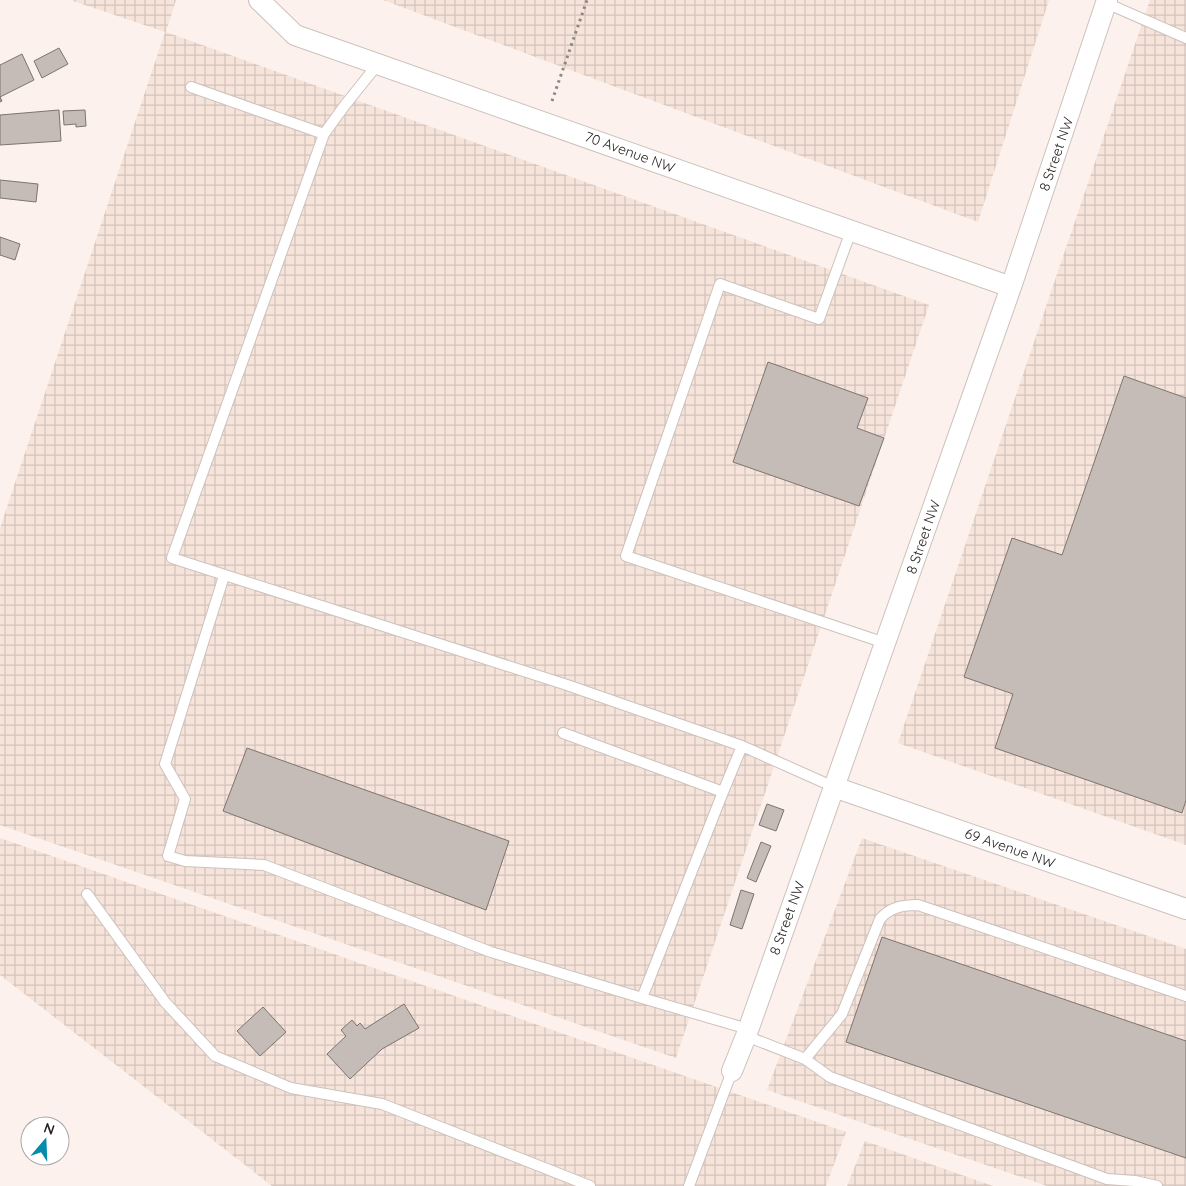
<svg xmlns="http://www.w3.org/2000/svg" width="1186" height="1186" font-family="Quicksand,sans-serif">
<style>
.industrial{fill:url(#industrial-grid)}
.building{fill:#c5bcb7;stroke:#7d7470}
.lines{fill:none;stroke-linecap:round;stroke-linejoin:round}
.lane-casing{stroke:#ccc2bd;stroke-width:12}
.street-casing{stroke:#ccc2bd;stroke-width:22}
.path{stroke:#8e8683;stroke-width:3;stroke-dasharray:2.5 4;stroke-linecap:butt}
.lane{stroke:#fff;stroke-width:10}
.street{stroke:#fff;stroke-width:20}
.labels{text-anchor:middle;stroke-width:4.5;stroke-linejoin:round;paint-order:stroke}
.street-label{font-size:14px;fill:#282423;stroke:#fff}
</style>
<defs>
<pattern id="industrial-grid" width="8" height="8" patternUnits="userSpaceOnUse" patternTransform="scale(1.25)"><rect width="8" height="8" fill="#f6e4db"/><path d="M0 4h8M4 0v8" fill="none" stroke="#d3c3bc"/></pattern>
</defs>
<rect width="100%" height="100%" fill="#fcf1ec"/>
<!-- industrial -->
<path class="industrial" d="M 70,0 L 176,0 L 166,32 L 929,305 L 676,1058 L 0,825 L 0,528 L 165,32 Z
M 383,0 L 1049,0 L 978,222 Z
M 1150,0 L 1186,0 L 1186,845 L 898,743 Z
M 0,838 L 846,1132 L 826,1186 L 272,1186 L 0,975 Z
M 862,838 L 1186,949 L 1186,1186 L 1047,1186 L 767,1090 Z
M 865,1141 L 993,1186 L 847,1186 Z"/>
<!-- building -->
<path class="building" d="M 59,48 L 68,64 L 42,78 L 34,61 Z
M 22,54 L 34,80 L 0,97 L 2,101 L 0,102 L 0,65 Z
M 59,110 L 61,141 L 0,145 L 0,115 Z
M 85,110 L 86,126 L 76,127 L 76,124 L 64,125 L 63,111 Z
M 0,180 L 38,184 L 36,202 L 0,198 Z
M 0,237 L 20,244 L 15,260 L 0,255 Z
M 768,362 L 868,398 L 857,428 L 884,438 L 859,506 L 733,462 Z
M 1124,376 L 1186,398 L 1186,800 L 1182,813 L 995,748 L 1013,694 L 964,677 L 1012,538 L 1062,555 Z
M 247,748 L 509,841 L 486,910 L 223,811 Z
M 767,804 L 784,810 L 776,831 L 759,825 Z
M 761,842 L 771,846 L 756,882 L 747,878 Z
M 741,890 L 754,894 L 742,929 L 730,925 Z
M 882,937 L 1186,1041 L 1186,1158 L 846,1042 Z
M 404,1004 L 419,1028 L 382,1049 L 350,1079 L 327,1054 L 346,1036 L 341,1030 L 352,1020 L 357,1026 L 360,1023 L 365,1029 Z
M 263,1007 L 286,1032 L 260,1056 L 237,1031 Z"/>
<g class="lines">
<defs>
<path id="lane" d="M 1106,3 L 1186,38
M 378,64 L 345,105 L 324,134 L 172,558 L 567,685 L 742,746
M 191,87 L 324,134
M 851,231 L 819,319 L 720,284 L 626,556 L 885,643
M 224,576 L 165,764 L 185,799 L 168,856 L 185,861 L 264,865 L 491,952 L 642,998 L 723,792 L 563,733
M 723,792 L 742,746 L 834,787
M 87,894 L 165,1002 L 215,1056 L 291,1088 L 382,1104 L 590,1186
M 642,998 L 748,1029
M 746,1036 L 805,1059 L 842,1014 L 880,919 C 890,907 903,905 918,905 L 1186,996
M 805,1059 L 830,1077 L 1107,1179 L 1135,1181 L 1157,1186
M 689,1186 L 732,1071"/>
<path id="street" d="M 259,0 L 295,35 L 1011,287
M 834,787 L 1186,909
M 732,1071 L 746,1036 L 1011,287 L 1107,0"/>
</defs>
<!-- lane casing -->
<use href="#lane" class="lane-casing"/>
<!-- street casing -->
<use href="#street" class="street-casing"/>
<!-- path -->
<path class="path" d="M 552,101 L 587,0"/>
<!-- lane -->
<use href="#lane" class="lane"/>
<!-- street -->
<use href="#street" class="street"/>
</g>
<g class="labels">
<!-- street labels -->
<g class="street-label">
<text transform="translate(630 152) rotate(20)" y="5">70 Avenue NW</text>
<text transform="translate(1056 154) rotate(-71)" y="5">8 Street NW</text>
<text transform="translate(923 537) rotate(-71)" y="5">8 Street NW</text>
<text transform="translate(1010 848) rotate(19)" y="5">69 Avenue NW</text>
<text transform="translate(787 918) rotate(-70)" y="5">8 Street NW</text>
</g>
</g>
<!-- north arrow -->
<g transform="translate(45 1141) rotate(19)"><circle r="24" fill="#ffffff" stroke="#a9a7a7"/>
<path d="M0-4L9 19L0 12L-9 19Z" fill="#048cab"/>
<text y="-8" font-size="14" font-weight="bold" text-anchor="middle" fill="#282423">N</text>
</g>
</svg>
